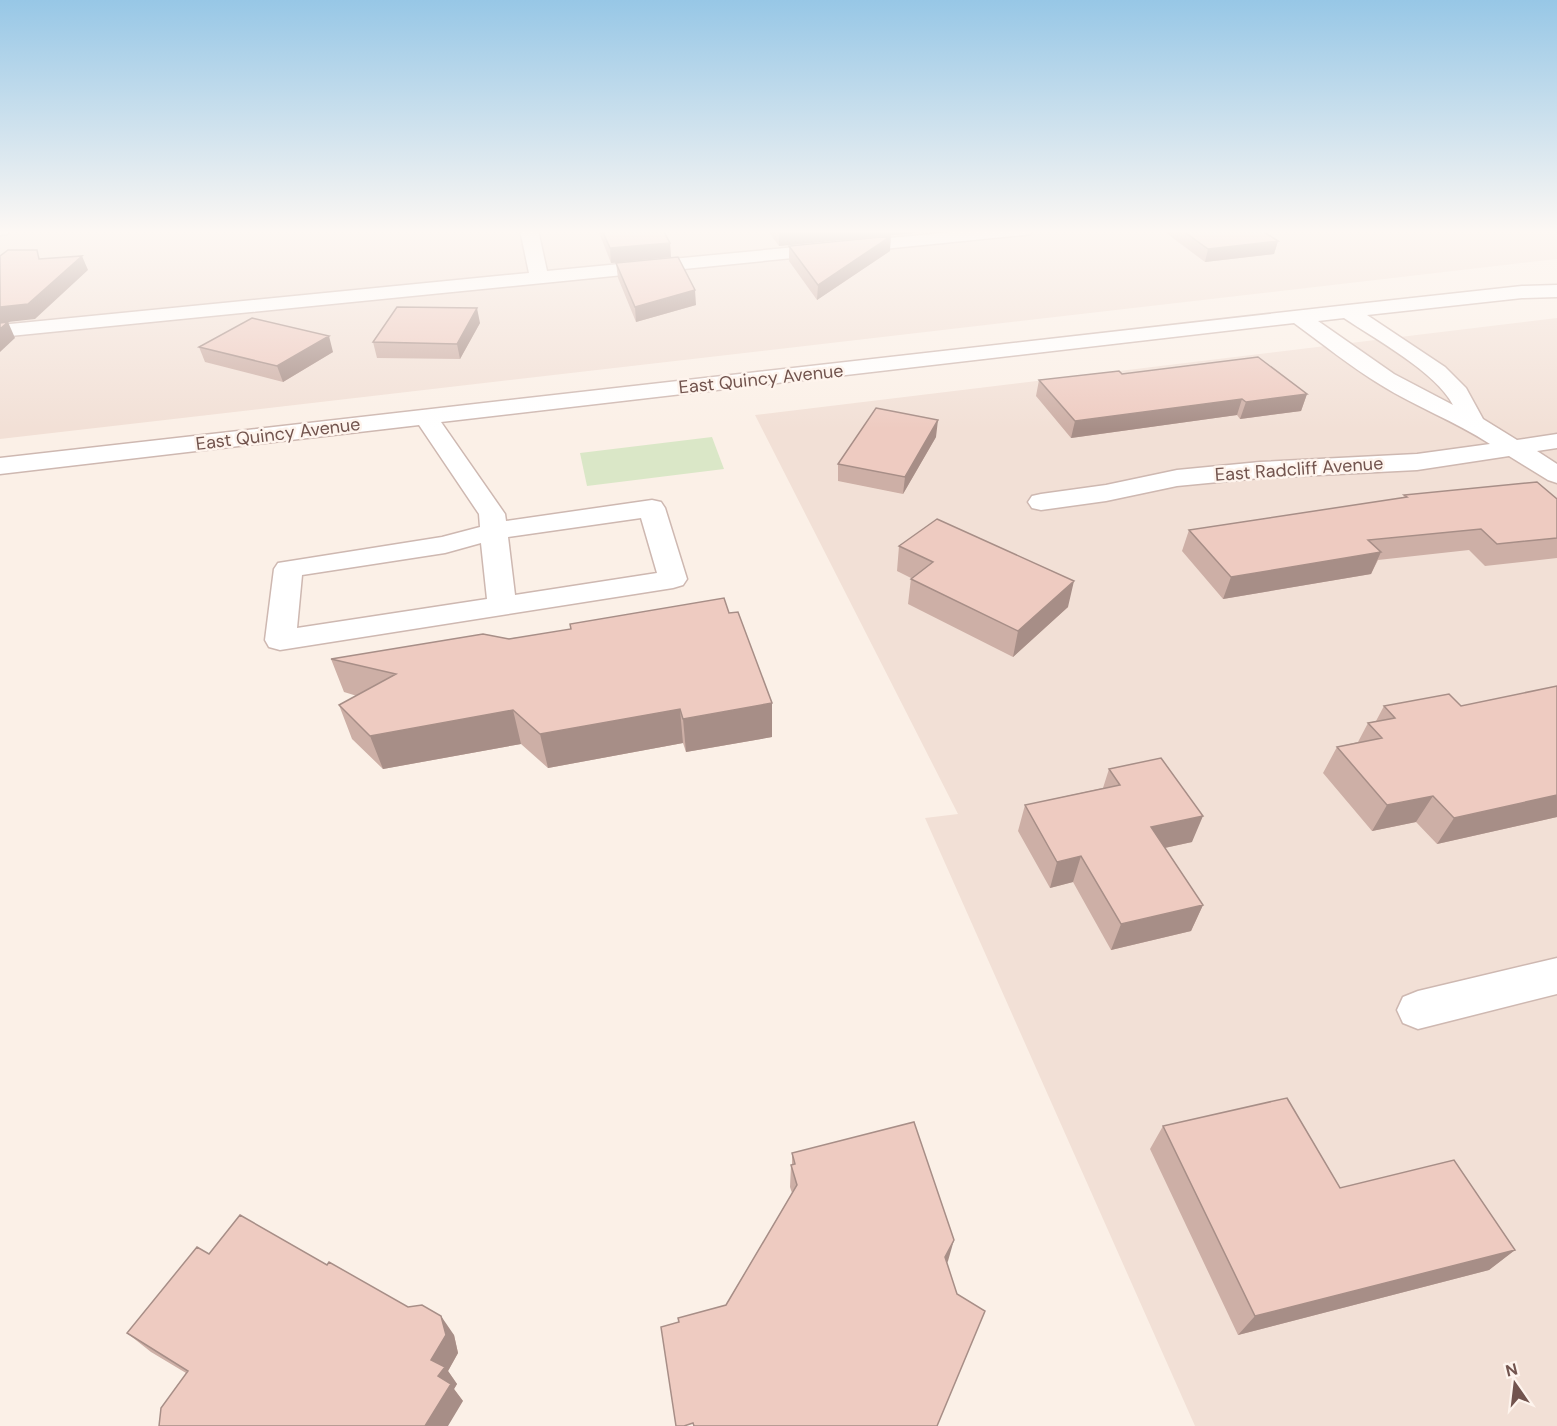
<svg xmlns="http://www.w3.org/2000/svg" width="1557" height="1426" font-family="'DM Sans',sans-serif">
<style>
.residential{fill:#f2e0d6}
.green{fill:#dae7c7}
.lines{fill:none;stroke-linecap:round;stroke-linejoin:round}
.minor-casing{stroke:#ceb8b1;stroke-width:3}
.minor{fill:#fff;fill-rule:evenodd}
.wall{fill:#cdafa6}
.shaded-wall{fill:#a78e87}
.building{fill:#eecbc1;stroke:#a78e87;stroke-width:1.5}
.labels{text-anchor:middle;stroke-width:5;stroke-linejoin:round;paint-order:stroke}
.far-street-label{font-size:18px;fill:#72544e;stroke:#fef4ed}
</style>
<rect width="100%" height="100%" fill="#fbf0e7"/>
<!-- residential -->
<path class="residential" d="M 0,230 L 1557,230 L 1557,259 L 0,439 Z
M 1557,318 L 1557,1426 L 1195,1426 L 925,818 L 958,814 L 755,415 Z"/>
<!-- green -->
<path class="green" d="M 712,437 L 724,469 L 587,486 L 580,453 Z"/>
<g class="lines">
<defs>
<path id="minor" d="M 0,230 L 10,230 L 7,234 L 0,235 Z
M 520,230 L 538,230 L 547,271 L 974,230 L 1033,230 L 1030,234 L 1024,235 L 0,337 L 0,325 L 529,273 Z
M 1557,285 L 1557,297 L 1522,298 L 1367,315 L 1445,367 L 1466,388 L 1483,419 L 1517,440 L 1557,434 L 1557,448 L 1537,451 L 1557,464 L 1557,483 L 1548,480 L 1509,456 L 1417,470 L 1260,478 L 1177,486 L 1106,501 L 1041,510 L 1032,508 L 1028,502 L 1032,496 L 1041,494 L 1106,485 L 1177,470 L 1260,462 L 1417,454 L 1490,444 C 1455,421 1416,407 1381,385 C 1351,367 1323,344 1294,323 L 441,422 L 505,514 L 506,521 L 652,500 L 661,502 L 665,508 L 687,579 L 683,585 L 673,588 L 280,650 L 269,647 L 265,640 L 274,569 L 278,563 L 442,537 L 480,527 L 479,514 L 419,425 L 0,474 L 0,458 L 1348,305 L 1522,286 ZM 1344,318 C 1375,339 1436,372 1453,405 L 1394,374 L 1318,321 ZM 641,518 L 657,573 L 515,595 L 508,537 ZM 481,543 L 487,599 L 297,628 L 302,575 L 445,553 Z
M 1557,958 L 1557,994 L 1418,1029 L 1403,1023 L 1397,1010 L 1403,997 L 1418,991 Z"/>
</defs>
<!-- minor casing -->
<use href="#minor" class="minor-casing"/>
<!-- minor -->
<use href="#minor" class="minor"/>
</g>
<!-- wall -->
<path class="wall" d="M 598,230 L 663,230 L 670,243 L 671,257 L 611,263 Z
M 767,230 L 921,230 L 915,233 L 779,246 Z
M 1162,230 L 1261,230 L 1278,241 L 1274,254 L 1205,262 Z
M 789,246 L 890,251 L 817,300 L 789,261 Z
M 616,263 L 696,305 L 636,322 L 618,278 Z
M 480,323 L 460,359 L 377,358 L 373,342 Z
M 199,347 L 333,352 L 283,382 L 205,362 Z
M 1122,374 L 1307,394 L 1301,411 L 1240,419 L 1237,415 L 1071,438 L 1036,396 L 1039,380 Z
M 936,437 L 903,494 L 838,481 L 838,464 Z
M 1404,495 L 1557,499 L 1557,558 L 1485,566 L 1469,550 L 1378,560 L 1371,574 L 1223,599 L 1182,551 L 1189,530 L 1403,498 Z
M 899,546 L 1068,607 L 1013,657 L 908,604 L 911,578 L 897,571 Z
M 729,613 L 772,703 L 772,737 L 686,752 L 683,743 L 548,768 L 521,744 L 383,769 L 352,739 L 339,705 L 357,696 L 344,692 L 331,659 Z
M 1557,686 L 1557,817 L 1437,844 L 1416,822 L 1372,831 L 1323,773 L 1337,747 L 1358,742 L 1368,723 L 1376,721 L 1384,706 L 1461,706 Z
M 1109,769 L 1192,842 L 1165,848 L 1203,905 L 1191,931 L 1111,950 L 1073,882 L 1050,888 L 1018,831 L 1025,805 L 1103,788 Z
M 1163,1126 L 1340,1188 L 1515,1250 L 1489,1270 L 1238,1335 L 1150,1149 Z
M 792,1153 L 954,1240 L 679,1322 L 726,1305 L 792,1193 L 790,1187 L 791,1165 L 792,1165 Z
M 209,1254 L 327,1265 L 454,1335 L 458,1353 L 448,1371 L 457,1384 L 454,1389 L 463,1401 L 186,1373 L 151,1352 L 127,1333 Z"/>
<!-- shaded-wall -->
<path class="shaded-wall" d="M 808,230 L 921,230 L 915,233 L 779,246 L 779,232 Z
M 891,236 L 890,251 L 817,300 L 818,285 Z
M 1278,241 L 1274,254 L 1205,262 L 1208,249 Z
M 670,243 L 671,257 L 611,263 L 610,248 Z
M 82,256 L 88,270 L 35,319 L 8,322 L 15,338 L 0,352 L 0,307 Z
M 695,290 L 696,305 L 636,322 L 635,307 Z
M 477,308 L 480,323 L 460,359 L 457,344 Z
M 329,336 L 333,352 L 283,382 L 277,366 Z
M 1307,394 L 1301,411 L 1240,419 L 1246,402 Z
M 1242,399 L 1237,415 L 1071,438 L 1075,421 Z
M 938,420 L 936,437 L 903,494 L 905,477 Z
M 1381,552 L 1371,574 L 1223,599 L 1231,577 Z
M 1074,581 L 1068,607 L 1013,657 L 1018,631 Z
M 772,703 L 772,737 L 686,752 L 683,719 Z
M 680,709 L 683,743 L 548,768 L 540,734 Z
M 513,710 L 521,744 L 383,769 L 370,736 Z
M 1557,795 L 1557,817 L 1437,844 L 1454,818 Z
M 1433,796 L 1416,822 L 1372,831 L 1387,805 Z
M 1203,816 L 1192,842 L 1141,853 L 1151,827 Z
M 1081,856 L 1073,882 L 1050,888 L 1057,862 Z
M 1203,905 L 1191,931 L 1111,950 L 1121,924 Z
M 954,1240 L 948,1261 L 939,1277 L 945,1257 Z
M 1515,1250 L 1489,1270 L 1238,1335 L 1255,1316 Z
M 441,1316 L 454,1335 L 458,1353 L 448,1371 L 457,1384 L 454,1389 L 463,1401 L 448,1426 L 425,1426 L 438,1376 L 431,1360 Z"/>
<!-- building -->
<path class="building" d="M 602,230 L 663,230 L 670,243 L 610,248 Z
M 777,230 L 808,230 L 779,232 Z
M 1182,230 L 1261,230 L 1278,241 L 1208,249 Z
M 891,236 L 818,285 L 789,246 Z
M 8,250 L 37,250 L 39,259 L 82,256 L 28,304 L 0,307 L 0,256 Z
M 678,257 L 695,290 L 635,307 L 616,263 Z
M 397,307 L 477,308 L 457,344 L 373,342 Z
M 252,318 L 329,336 L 277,366 L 199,347 Z
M 8,322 L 0,329 L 0,323 Z
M 1258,357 L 1307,394 L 1246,402 L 1242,399 L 1075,421 L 1039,380 L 1119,371 L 1122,374 Z
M 876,408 L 938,420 L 905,477 L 838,464 Z
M 1537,482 L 1557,499 L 1557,538 L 1497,544 L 1481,529 L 1368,540 L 1381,552 L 1231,577 L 1189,530 L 1407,497 L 1404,495 Z
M 937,519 L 1074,581 L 1018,631 L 911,579 L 933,562 L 899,546 Z
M 724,598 L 729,613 L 738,612 L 772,703 L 683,719 L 680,709 L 540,734 L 513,710 L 370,736 L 339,705 L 396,674 L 331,659 L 483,634 L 509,639 L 571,629 L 570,624 Z
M 1557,686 L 1557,795 L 1454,818 L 1433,796 L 1387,805 L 1337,747 L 1382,738 L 1368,723 L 1395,718 L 1384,706 L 1449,694 L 1461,706 Z
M 1161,758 L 1203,816 L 1151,827 L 1203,905 L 1121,924 L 1081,856 L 1057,862 L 1025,805 L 1120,785 L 1109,769 Z
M 1287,1098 L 1340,1188 L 1454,1160 L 1515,1250 L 1255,1316 L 1163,1126 Z
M 914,1122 L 954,1240 L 945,1257 L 957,1294 L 985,1311 L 937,1426 L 694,1426 L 693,1423 L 684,1426 L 676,1426 L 661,1327 L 679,1322 L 678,1318 L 726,1305 L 797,1185 L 791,1165 L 795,1164 L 792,1153 Z
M 240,1215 L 327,1265 L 329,1262 L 408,1307 L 422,1305 L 441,1316 L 446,1335 L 431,1360 L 445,1367 L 438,1376 L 451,1384 L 425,1426 L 159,1426 L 161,1408 L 188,1371 L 127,1333 L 197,1247 L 209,1254 Z"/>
<!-- sky -->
<linearGradient id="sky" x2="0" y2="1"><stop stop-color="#97c7e6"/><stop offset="0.54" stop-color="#fdf8f4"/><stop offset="1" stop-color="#fdf8f4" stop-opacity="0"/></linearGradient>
<rect width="1557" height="429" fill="url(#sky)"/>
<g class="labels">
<!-- far-street labels -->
<g class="far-street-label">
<text transform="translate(761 379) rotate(-6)" y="6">East Quincy Avenue</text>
<text transform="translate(278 434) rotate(-7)" y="6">East Quincy Avenue</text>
<text transform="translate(1299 469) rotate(-4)" y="6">East Radcliff Avenue</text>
</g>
</g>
<!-- north arrow -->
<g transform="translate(1515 1384) rotate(346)" stroke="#fef4ed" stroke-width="4.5" paint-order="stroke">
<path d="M0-4.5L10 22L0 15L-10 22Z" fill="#72544e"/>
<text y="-9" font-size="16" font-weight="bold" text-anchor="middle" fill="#72544e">N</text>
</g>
</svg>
